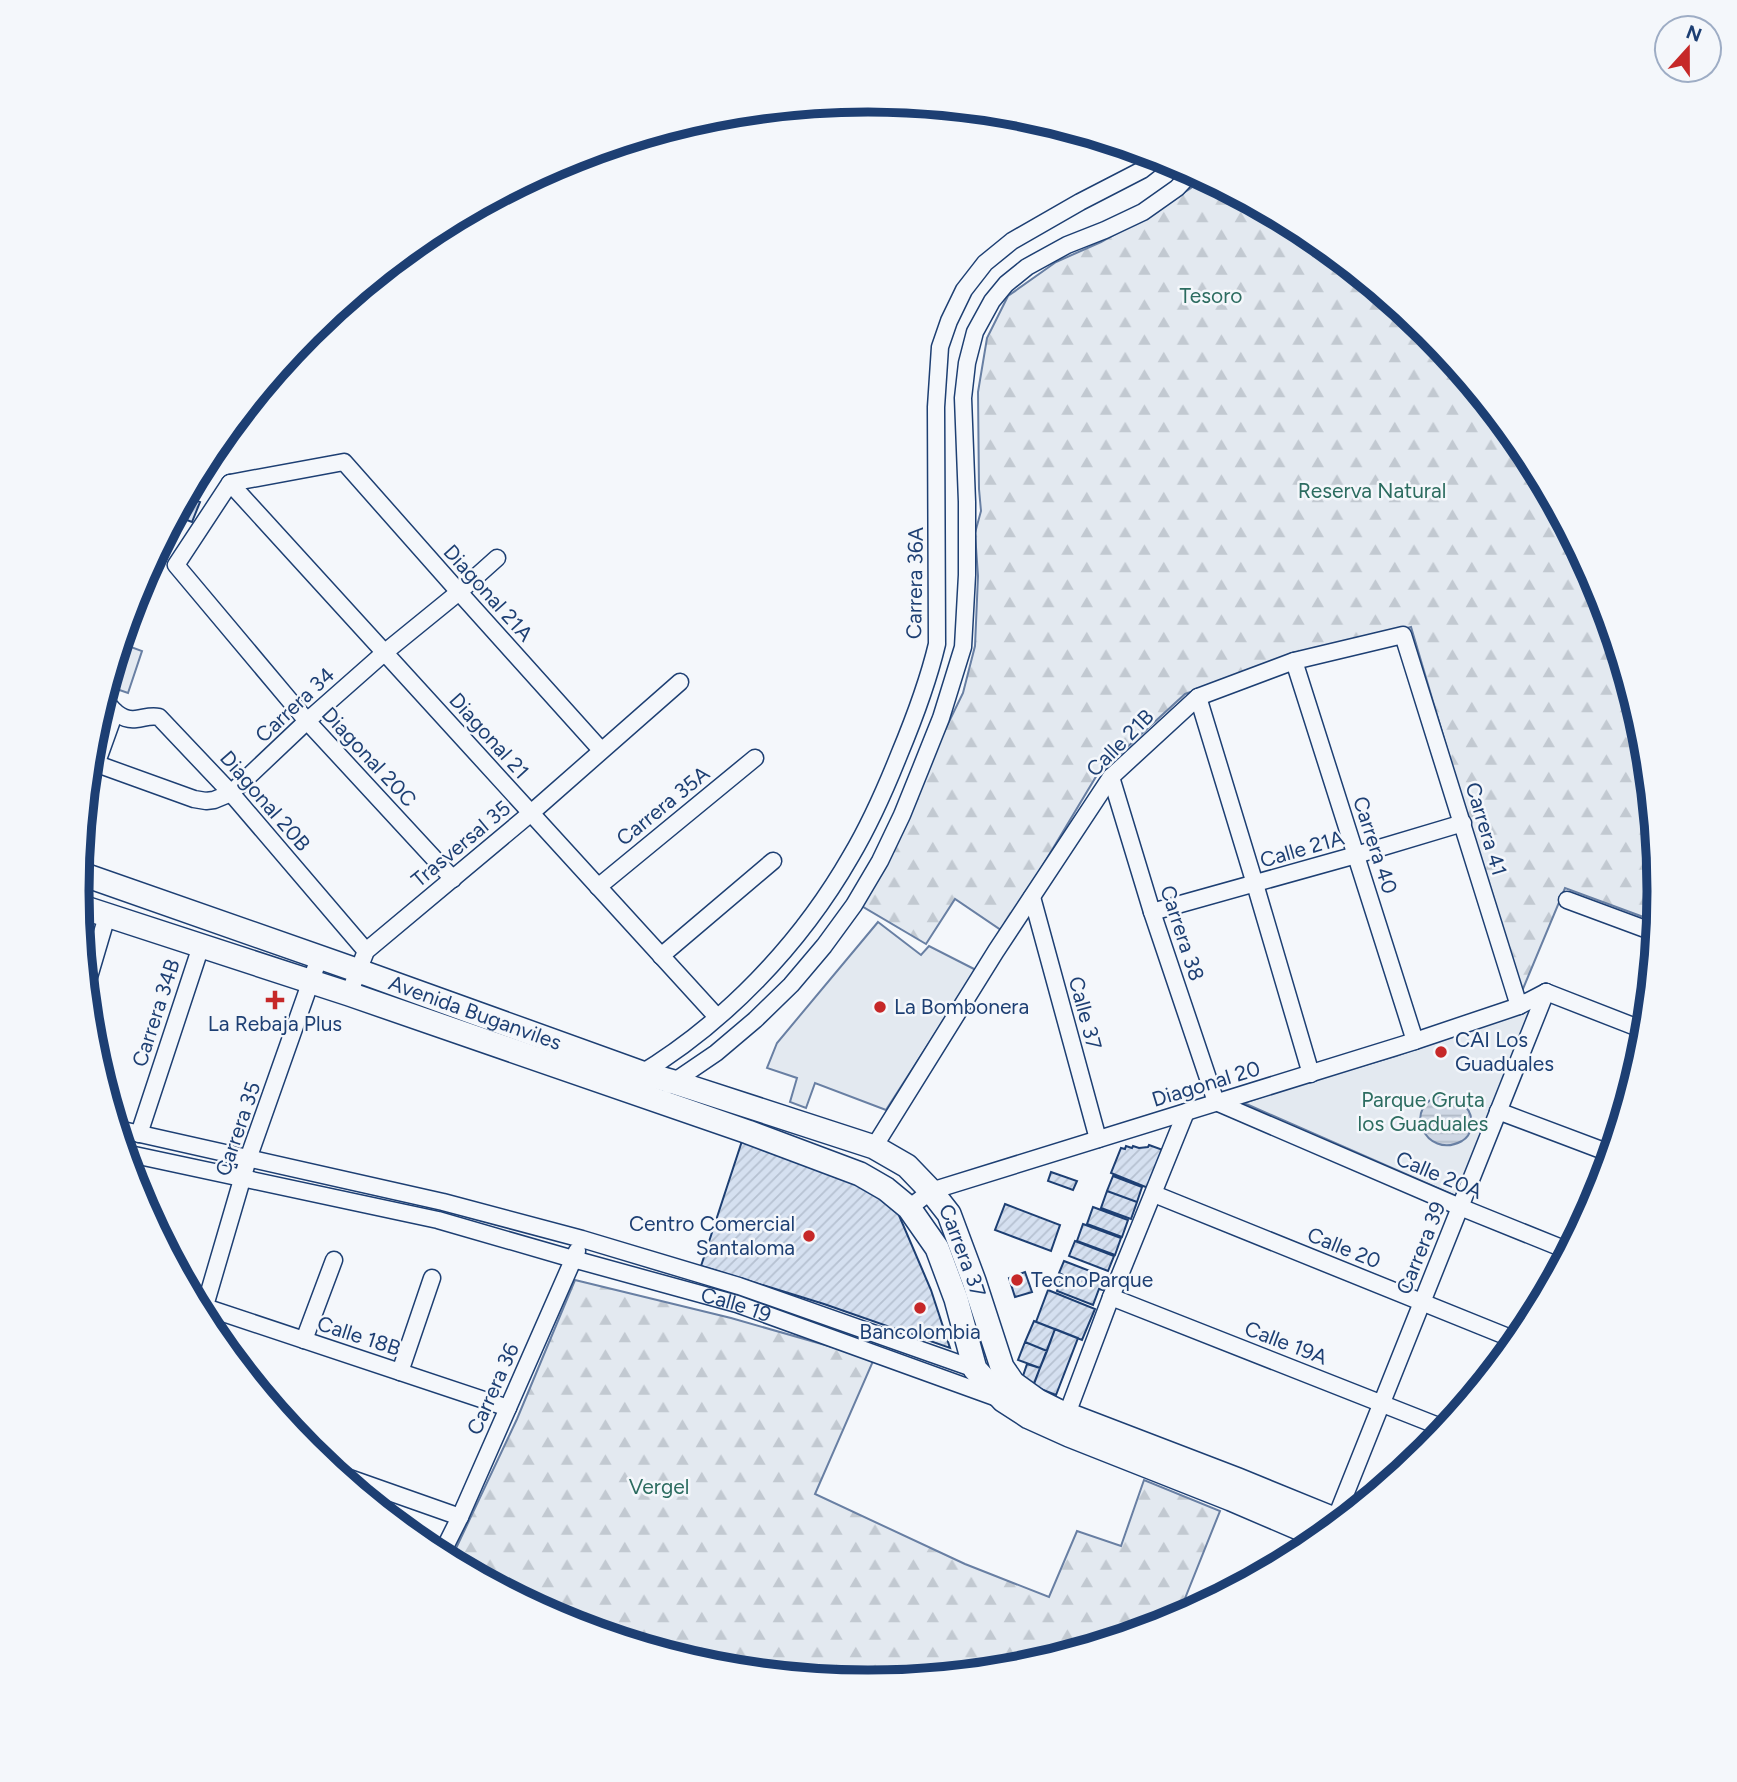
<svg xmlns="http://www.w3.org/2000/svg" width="1737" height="1782" font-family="Figtree,sans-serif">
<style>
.green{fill:#e3e9f0;stroke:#687fa3;stroke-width:2}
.forest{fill:url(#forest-firs);stroke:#687fa3;stroke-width:2}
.water{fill:url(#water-rules);stroke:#687fa3;stroke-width:2}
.building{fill:url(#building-hatch);stroke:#1d3f73;stroke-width:2}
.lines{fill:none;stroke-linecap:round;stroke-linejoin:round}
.street-casing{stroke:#1d3f73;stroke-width:19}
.secondary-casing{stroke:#1d3f73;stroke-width:26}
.street{stroke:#f4f7fb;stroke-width:16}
.secondary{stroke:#f4f7fb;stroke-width:23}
.poi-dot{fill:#c62828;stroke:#f4f7fb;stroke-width:2.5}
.labels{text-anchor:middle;stroke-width:5;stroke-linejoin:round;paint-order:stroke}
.park-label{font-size:21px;fill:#2c6c60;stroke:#f4f7fb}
.street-label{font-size:21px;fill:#1d3f73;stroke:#f4f7fb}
.poi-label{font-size:21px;fill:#1d3f73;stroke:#f4f7fb;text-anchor:start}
.rim{fill:none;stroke:#1d3f73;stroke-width:9}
</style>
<defs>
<pattern id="forest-firs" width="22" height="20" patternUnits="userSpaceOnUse" patternTransform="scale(1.75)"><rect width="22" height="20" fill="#e3e9f0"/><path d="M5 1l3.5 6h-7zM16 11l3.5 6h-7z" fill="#c2c9d1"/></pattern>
<pattern id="water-rules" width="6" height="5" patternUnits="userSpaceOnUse" patternTransform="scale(1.75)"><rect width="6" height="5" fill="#cfd7e4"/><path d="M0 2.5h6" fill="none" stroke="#b1bac7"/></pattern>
<pattern id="building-hatch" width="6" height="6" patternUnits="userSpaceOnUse" patternTransform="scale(1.75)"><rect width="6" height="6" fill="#d5e0f0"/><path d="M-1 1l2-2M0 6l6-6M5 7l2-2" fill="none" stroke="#b6c1d1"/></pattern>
</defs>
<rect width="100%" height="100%" fill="#f4f7fb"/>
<!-- green -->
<path class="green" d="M 120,643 L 142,651 L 128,693 L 108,686 Z
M 878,922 L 921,955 L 929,946 L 976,970 L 886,1110 L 815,1083 L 806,1108 L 790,1102 L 797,1078 L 767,1068 L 777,1043 Z
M 1532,1008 L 1458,1197 L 1244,1103 L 1303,1083 L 1396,1056 Z"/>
<!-- forest -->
<path class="forest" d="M 1203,176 L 1309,233 L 1361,276 L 1362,289 L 1406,318 L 1408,315 L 1428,332 L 1527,452 L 1600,588 L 1645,737 L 1660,891 L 1657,922 L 1565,888 L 1520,996 L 1411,627 L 1290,658 L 1185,694 L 1097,775 L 1031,885 L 1001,930 L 955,899 L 926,944 L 860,905 L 963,693 L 975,646 L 978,576 L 975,533 L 981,511 L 979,489 L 978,392 L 987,338 L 1008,296 L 1056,262 L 1101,242 L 1153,213 L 1191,188 Z
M 575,1280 L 731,1318 L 874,1359 L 815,1494 L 965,1564 L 1049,1597 L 1077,1531 L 1121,1546 L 1144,1480 L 1220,1511 L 1180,1611 L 1187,1614 L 1171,1622 L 1023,1667 L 868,1682 L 714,1667 L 565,1622 L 450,1561 L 517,1419 Z"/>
<!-- water -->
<path class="water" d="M 1443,1095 C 1459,1098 1475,1109 1471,1128 C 1470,1134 1467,1138 1462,1141 C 1425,1161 1400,1104 1443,1095 Z"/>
<!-- building -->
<path class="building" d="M 186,497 L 200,502 L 192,522 L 176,516 Z
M 149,565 L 153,567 L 144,593 L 137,590 Z
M 742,1141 L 862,1182 L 895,1206 L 931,1290 L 950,1348 L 824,1304 L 701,1266 Z
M 1149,1145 L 1163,1150 L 1148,1188 L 1111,1173 L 1121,1148 L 1125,1149 L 1126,1146 L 1132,1148 L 1133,1146 L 1139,1148 L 1148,1147 Z
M 1051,1172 L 1077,1181 L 1073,1190 L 1048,1181 Z
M 1113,1176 L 1142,1187 L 1137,1202 L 1107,1191 Z
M 1107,1191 L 1137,1202 L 1131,1219 L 1101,1208 Z
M 1005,1204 L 1060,1225 L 1051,1251 L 995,1230 Z
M 1093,1207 L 1128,1220 L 1122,1237 L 1087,1224 Z
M 1083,1224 L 1121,1238 L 1115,1255 L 1077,1241 Z
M 1075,1241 L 1114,1256 L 1108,1271 L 1069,1256 Z
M 1064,1261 L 1108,1278 L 1103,1290 L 1099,1289 L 1093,1305 L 1057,1291 L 1063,1275 L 1059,1273 Z
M 1025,1272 L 1032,1292 L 1015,1297 L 1009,1278 Z
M 1048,1290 L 1095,1309 L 1082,1340 L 1036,1322 Z
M 1034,1321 L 1055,1329 L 1047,1351 L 1025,1342 Z
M 1055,1329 L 1078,1338 L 1056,1395 L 1033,1386 Z
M 1025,1342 L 1047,1351 L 1040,1368 L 1018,1360 Z
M 1027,1364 L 1040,1368 L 1034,1384 L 1026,1381 L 1023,1376 Z"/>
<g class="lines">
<defs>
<g id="street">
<path d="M 230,483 L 717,1017"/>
<path d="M 1294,661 L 1415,1041"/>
<path d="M 1198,697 L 1255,884 L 1311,1074"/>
<path d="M 104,698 C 111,709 122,721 136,719 C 145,718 150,715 159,717 L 231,793 L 366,951"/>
<path d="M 97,764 L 194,799 L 206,801 L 214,800 L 231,793 L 307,721 L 384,653 L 459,592 L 497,558"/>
<path d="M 1111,777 L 1152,912 L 1216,1102 L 1460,1207 L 1569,1251"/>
<path d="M 87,790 L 115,712"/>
<path d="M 453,879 L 307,721 L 176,565 L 230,483 L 344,462 L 459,592 L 601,750"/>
<path d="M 598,887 L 755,758"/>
<path d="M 1032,897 L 1098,1139"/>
<path d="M 1567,900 L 1656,933"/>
<path d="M 1152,912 L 1356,855 L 1463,823"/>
<path d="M 661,956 L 773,861"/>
<path d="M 86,987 L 107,916"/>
<path d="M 1546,992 L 1646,1031"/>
<path d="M 349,994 L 366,951 L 531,813 L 680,682"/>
<path d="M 637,1076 C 724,1024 800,945 851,856 C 870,824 885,790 899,755 C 914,719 928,682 937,644 L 936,407 L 940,347 L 949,321 L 964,290 L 985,263 L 1012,241 L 1080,202 L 1142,170 L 1160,156"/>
<path d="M 669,1085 L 716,1053 L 755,1020 L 791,985 L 824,946 L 854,905 L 880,861 L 902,815 L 921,768 L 941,718 L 963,647 L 967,575 L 967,502 L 963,398 L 967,363 L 975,332 L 992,301 L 1006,284 L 1027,267 L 1067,245 L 1105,230 L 1143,212 L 1177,188 L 1193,171"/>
<path d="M 1498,1111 L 1612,1154"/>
<path d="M 118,1129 L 443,1202 L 582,1239 L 739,1286 L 975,1369"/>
<path d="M 139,1134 L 201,946"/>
<path d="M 874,1147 L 996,951 L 1111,777 L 1198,697 L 1294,661 L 1403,635 L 1519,1006"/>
<path id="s1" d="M 125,1153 L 438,1220 L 573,1259 L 737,1304 L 1000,1399"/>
<path d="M 1154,1194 L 1518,1341"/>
<path d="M 909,1208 L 931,1191 L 1415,1041 L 1519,1006 L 1546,992"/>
<path d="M 1111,1297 L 1446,1429"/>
<path d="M 196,1304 L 508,1408"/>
<path d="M 202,1316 L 248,1159 L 319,958"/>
<path d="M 304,1340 L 334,1260"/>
<path d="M 400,1372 L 432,1278"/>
<path d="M 1067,1414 L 1111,1297 L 1186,1112"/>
<path d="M 338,1474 L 460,1517"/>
<path d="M 1335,1520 L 1546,992"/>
<path d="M 441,1555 L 460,1517 L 577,1251"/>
</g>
<g id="secondary">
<path id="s2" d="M 79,873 L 359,971 L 642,1073 L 674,1082 L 874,1147 L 907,1166 L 931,1191 L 949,1214 L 974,1281 L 1002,1367 L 1013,1383 L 1038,1401 L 1058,1411 L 1238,1480 L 1341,1522"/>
<path d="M 79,906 L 349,994 L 748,1132 L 860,1174 L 886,1189 L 909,1208 L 937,1248 L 956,1299 L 975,1369 L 1003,1400 L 1029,1417 L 1069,1435 L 1231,1499 L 1322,1538"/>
</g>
</defs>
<!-- street casing -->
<use href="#street" class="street-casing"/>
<!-- secondary casing -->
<use href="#secondary" class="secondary-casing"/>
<!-- street -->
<use href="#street" class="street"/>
<!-- secondary -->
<use href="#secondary" class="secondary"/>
</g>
<!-- markers -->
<g class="poi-dot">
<path d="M271.5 989.5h7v7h7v7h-7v7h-7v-7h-7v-7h7z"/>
<circle cx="880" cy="1007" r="7"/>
<circle cx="1441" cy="1052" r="7"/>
<circle cx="809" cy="1236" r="7"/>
<circle cx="1017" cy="1280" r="7"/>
<circle cx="920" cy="1308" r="7"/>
</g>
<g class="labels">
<!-- park labels -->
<g class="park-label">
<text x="1211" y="303">Tesoro</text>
<text x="1372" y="498">Reserva Natural</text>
<text x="1423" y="1107">Parque Gruta<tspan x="1423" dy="24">los Guaduales</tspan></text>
<text x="659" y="1494">Vergel</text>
</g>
<!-- street labels -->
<g class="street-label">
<text transform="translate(915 583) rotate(-89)" y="7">Carrera 36A</text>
<text transform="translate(488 593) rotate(48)" y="7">Diagonal 21A</text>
<text transform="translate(295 705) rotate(-43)" y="7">Carrera 34</text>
<text transform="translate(489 736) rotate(48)" y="7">Diagonal 21</text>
<text transform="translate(1120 743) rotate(-45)" y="7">Calle 21B</text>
<text transform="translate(369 757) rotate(47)" y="7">Diagonal 20C</text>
<text transform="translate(265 801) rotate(49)" y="7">Diagonal 20B</text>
<text transform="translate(663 806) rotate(-39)" y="7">Carrera 35A</text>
<text transform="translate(1486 829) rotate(73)" y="7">Carrera 41</text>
<text transform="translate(461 844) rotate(-40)" y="7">Trasversal 35</text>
<text transform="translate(1375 845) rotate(72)" y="7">Carrera 40</text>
<text transform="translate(1302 849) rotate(-16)" y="7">Calle 21A</text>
<text transform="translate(1182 933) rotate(72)" y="7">Carrera 38</text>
<text transform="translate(156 1013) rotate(-72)" y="7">Carrera 34B</text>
<text dy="7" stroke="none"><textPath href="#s2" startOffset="420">Avenida Buganviles</textPath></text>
<text transform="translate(1085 1013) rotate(75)" y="7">Calle 37</text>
<text transform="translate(1206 1084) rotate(-17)" y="7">Diagonal 20</text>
<text transform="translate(238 1129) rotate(-71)" y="7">Carrera 35</text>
<text transform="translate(1439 1175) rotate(23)" y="7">Calle 20A</text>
<text transform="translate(1344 1248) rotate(22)" y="7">Calle 20</text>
<text transform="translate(1421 1248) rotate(-68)" y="7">Carrera 39</text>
<text dy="7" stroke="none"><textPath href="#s2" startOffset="982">Carrera 37</textPath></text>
<text dy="7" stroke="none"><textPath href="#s1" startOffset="630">Calle 19</textPath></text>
<text transform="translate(359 1336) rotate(18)" y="7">Calle 18B</text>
<text transform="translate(1286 1343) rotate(21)" y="7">Calle 19A</text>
<text transform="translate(493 1389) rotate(-66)" y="7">Carrera 36</text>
</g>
<!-- poi labels -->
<g class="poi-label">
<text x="894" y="1014">La Bombonera</text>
<text x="275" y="1031" text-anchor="middle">La Rebaja Plus</text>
<text x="1455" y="1047">CAI Los<tspan x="1455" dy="24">Guaduales</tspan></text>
<text x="795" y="1231" text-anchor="end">Centro Comercial<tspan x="795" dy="24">Santaloma</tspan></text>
<text x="1031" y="1287">TecnoParque</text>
<text x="920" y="1339" text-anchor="middle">Bancolombia</text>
</g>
</g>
<!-- crop -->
<path d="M0 0H1737V1782H0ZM89 891a779 779 0 1 1 1558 0a779 779 0 1 1-1558 0Z" fill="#f4f7fb" fill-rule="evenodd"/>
<path class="rim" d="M89 891a779 779 0 1 1 1558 0a779 779 0 1 1-1558 0Z"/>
<!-- north arrow -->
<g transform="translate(1688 49) rotate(21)"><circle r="33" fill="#f4f7fb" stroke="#9eadc5" stroke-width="2"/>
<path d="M0-5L12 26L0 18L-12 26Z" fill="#c62828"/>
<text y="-10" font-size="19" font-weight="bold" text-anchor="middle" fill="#1d3f73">N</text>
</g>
</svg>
